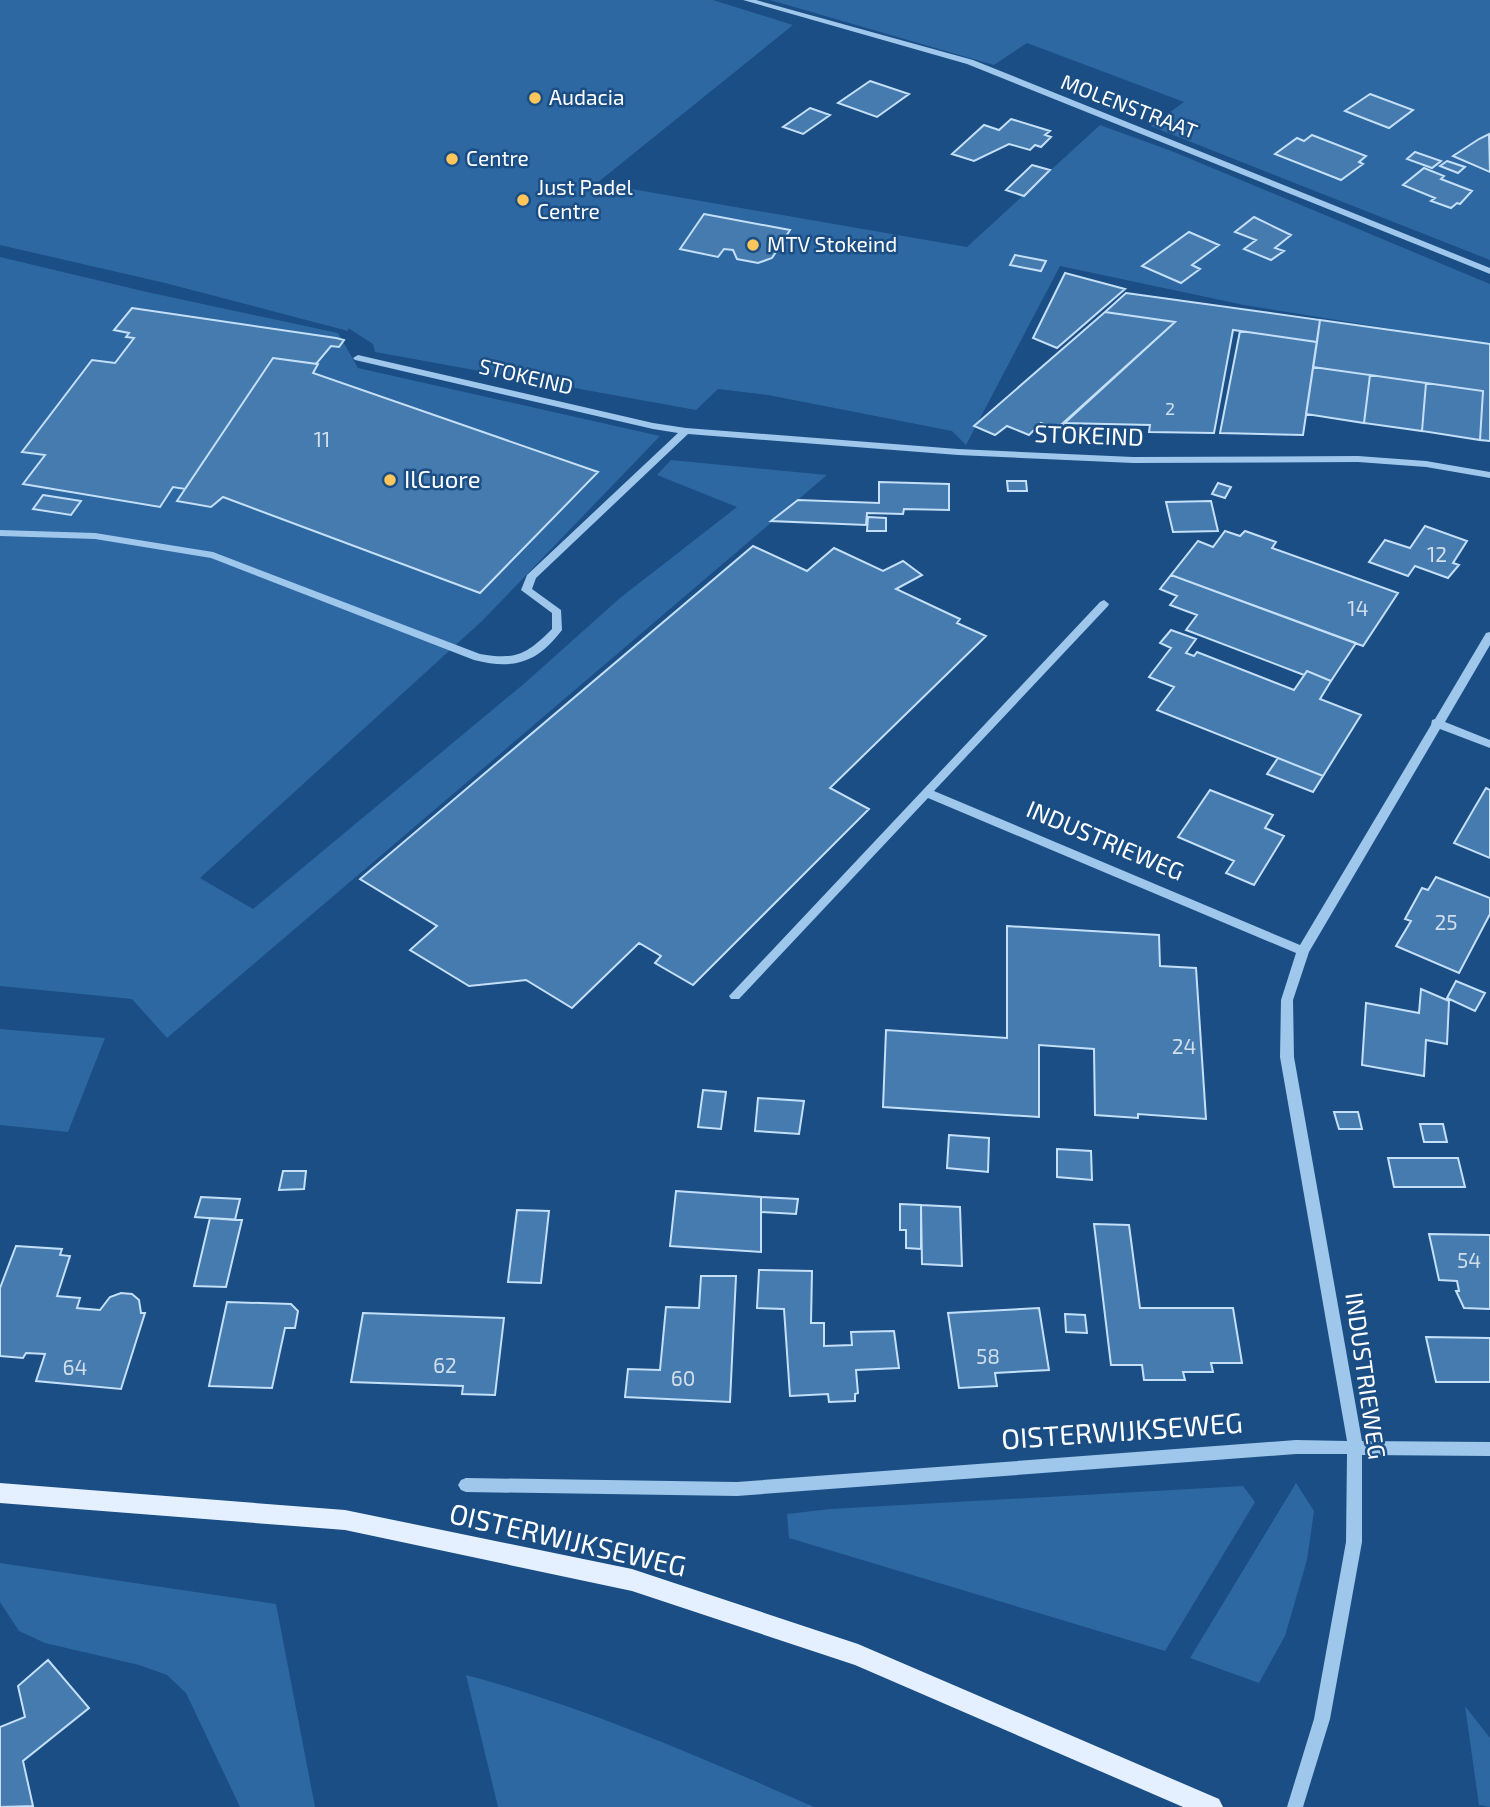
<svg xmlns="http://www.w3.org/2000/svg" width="1490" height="1807" font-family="'Exo 2',sans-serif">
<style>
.green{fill:#2d68a2}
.building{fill:#467baf;stroke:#c4dff8;stroke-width:2}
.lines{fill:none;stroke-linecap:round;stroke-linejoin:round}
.minor{fill:#9fc6eb;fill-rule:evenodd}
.major{fill:#e4f0ff;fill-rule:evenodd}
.poi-dot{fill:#fec65b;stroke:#1a4e84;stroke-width:2.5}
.labels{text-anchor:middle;stroke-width:5;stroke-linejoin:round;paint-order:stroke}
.far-number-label{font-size:18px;fill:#d1deeb}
.far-poi-label{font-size:21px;fill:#fff;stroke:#1a4e84;text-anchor:start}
.far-street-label{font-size:21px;fill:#fff;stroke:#1a4e84}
.number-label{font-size:21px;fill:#d1deeb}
.street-label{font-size:24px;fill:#fff;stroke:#1a4e84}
.poi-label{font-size:24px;fill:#fff;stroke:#1a4e84;text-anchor:start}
.near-street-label{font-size:28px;fill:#fff;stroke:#1a4e84}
</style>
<rect width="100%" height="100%" fill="#1a4e84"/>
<!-- green -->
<path class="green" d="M 0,0 L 713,0 L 793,25 L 597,183 L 967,247 L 1100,125 L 1174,152 L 1490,284 L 1490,345 L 1244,305 L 1060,266 L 966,445 L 952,431 L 768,395 L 718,389 L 696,410 L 375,352 L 373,344 L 348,328 L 348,331 L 165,283 L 0,245 Z
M 770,0 L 1490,0 L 1490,260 L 1148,125 L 1151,126 L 1184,102 L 1027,43 L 994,65 Z
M 0,257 L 147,292 L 338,333 L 358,368 L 660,436 L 482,621 L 200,878 L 253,909 L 526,682 L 620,598 L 737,507 L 657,475 L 671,460 L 827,475 L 167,1038 L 132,999 L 0,986 Z
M 0,1029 L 105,1038 L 68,1132 L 0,1125 Z
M 1296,1483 L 1314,1511 L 1307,1560 L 1285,1636 L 1259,1683 L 1190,1658 Z
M 1243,1486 L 1255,1502 L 1165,1651 L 789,1538 L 787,1514 L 830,1509 Z
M 0,1563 L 276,1604 L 315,1807 L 240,1807 L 186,1693 L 167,1675 L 139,1665 L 45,1643 L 19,1631 L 0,1602 Z
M 466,1675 C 583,1706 703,1758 814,1807 L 498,1807 Z
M 1465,1706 L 1490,1738 L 1490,1807 L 1479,1805 Z"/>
<!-- building -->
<path class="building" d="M 870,81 L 909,94 L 877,117 L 838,103 Z
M 1370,94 L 1413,110 L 1389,128 L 1345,111 Z
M 810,108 L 830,115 L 803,134 L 783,127 Z
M 1011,119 L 1050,131 L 1045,135 L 1051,137 L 1041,147 L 1035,145 L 1030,150 L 1009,144 L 974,161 L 952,154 L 984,125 L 999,130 Z
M 1489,134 L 1490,172 L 1453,156 L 1479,139 Z
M 1312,135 L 1366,156 L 1359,162 L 1363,164 L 1341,180 L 1275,154 L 1297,138 L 1304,141 Z
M 1415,152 L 1441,161 L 1432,168 L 1407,159 Z
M 1447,161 L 1465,167 L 1458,173 L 1440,166 Z
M 1032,165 L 1050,170 L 1024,196 L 1006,190 Z
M 1424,168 L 1444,176 L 1441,179 L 1472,191 L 1460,204 L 1457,203 L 1451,208 L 1431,201 L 1435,198 L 1403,185 Z
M 704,214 L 790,230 L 772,258 L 758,263 L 737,259 L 733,250 L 724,249 L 718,257 L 680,249 Z
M 1254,217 L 1291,235 L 1275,248 L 1284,251 L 1271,260 L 1244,249 L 1256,240 L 1235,232 Z
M 1189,232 L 1219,245 L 1192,265 L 1200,269 L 1181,283 L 1142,266 Z
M 1015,255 L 1046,261 L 1041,271 L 1010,265 Z
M 1065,273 L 1125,289 L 1057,348 L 1033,338 Z
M 1126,293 L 1320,320 L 1317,342 L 1233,330 L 1214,433 L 1149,432 L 1150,425 L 1063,423 L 1175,322 L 1105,312 Z
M 132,308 L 336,338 L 344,340 L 339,347 L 331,346 L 316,364 L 273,358 L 185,489 L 173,487 L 160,507 L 23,484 L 45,455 L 22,452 L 92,360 L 115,363 L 134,338 L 126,337 L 129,333 L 114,330 Z
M 1105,312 L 1175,322 L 1057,430 L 1041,423 L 1029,435 L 1007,426 L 995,435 L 974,426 Z
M 1320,320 L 1490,344 L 1490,441 L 1480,440 L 1483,391 L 1313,367 Z
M 1240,331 L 1317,342 L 1303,435 L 1220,433 Z
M 273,358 L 318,364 L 313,373 L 598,472 L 480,593 L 223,497 L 211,507 L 177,501 Z
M 1313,367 L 1370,375 L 1364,423 L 1306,414 Z
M 1370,375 L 1426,383 L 1422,431 L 1364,423 Z
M 1426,383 L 1483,391 L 1480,440 L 1422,431 Z
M 1007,481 L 1026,481 L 1027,491 L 1008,491 Z
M 879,482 L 949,484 L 949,510 L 904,509 L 903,514 L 867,513 L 866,525 L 771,521 L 798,500 L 879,503 Z
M 1218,483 L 1231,487 L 1225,498 L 1212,494 Z
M 43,495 L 81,501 L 71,515 L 33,509 Z
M 1211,501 L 1218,531 L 1173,532 L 1166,502 Z
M 868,517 L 886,518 L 886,531 L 867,531 Z
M 1425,526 L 1467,541 L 1453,563 L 1459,565 L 1448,578 L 1415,566 L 1408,576 L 1369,562 L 1385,540 L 1410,548 Z
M 1225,531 L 1240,536 L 1245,531 L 1276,542 L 1272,548 L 1398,593 L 1363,646 L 1171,575 L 1198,541 L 1213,547 Z
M 753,546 L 807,571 L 834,548 L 883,571 L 903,561 L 922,575 L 896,589 L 960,619 L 957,623 L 986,636 L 830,788 L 869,809 L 693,985 L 655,963 L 661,956 L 639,943 L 572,1008 L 526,980 L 469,986 L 410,950 L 437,926 L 360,879 Z
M 1171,575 L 1356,643 L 1331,681 L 1307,671 L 1304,675 L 1186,630 L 1197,615 L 1170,605 L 1177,596 L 1160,589 Z
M 1171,630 L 1196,639 L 1186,653 L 1194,656 L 1197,652 L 1294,690 L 1307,671 L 1331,681 L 1320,699 L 1361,715 L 1323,776 L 1157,710 L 1174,687 L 1149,677 L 1171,648 L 1160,643 Z
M 1278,758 L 1323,776 L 1313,792 L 1267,774 Z
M 1486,788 L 1490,790 L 1490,858 L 1454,843 Z
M 1210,790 L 1273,815 L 1265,828 L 1284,836 L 1254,885 L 1226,873 L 1234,861 L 1178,837 Z
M 1436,877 L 1490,898 L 1490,914 L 1459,973 L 1396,946 L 1411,921 L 1405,919 L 1422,888 L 1428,890 Z
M 1007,926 L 1159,935 L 1160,966 L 1196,968 L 1206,1119 L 1138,1114 L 1138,1118 L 1095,1115 L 1094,1049 L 1039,1045 L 1039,1117 L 883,1107 L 886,1030 L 1007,1038 Z
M 1456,981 L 1485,993 L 1475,1011 L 1447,998 Z
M 1421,989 L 1449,1001 L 1447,1044 L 1426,1040 L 1424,1076 L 1362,1065 L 1366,1003 L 1419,1013 Z
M 703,1090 L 726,1092 L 721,1129 L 698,1127 Z
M 758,1098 L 804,1101 L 799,1134 L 755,1131 Z
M 1334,1112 L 1358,1112 L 1362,1129 L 1339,1129 Z
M 1420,1124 L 1443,1124 L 1447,1142 L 1424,1142 Z
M 949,1135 L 989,1138 L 988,1172 L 947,1168 Z
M 1057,1149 L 1091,1151 L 1092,1180 L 1057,1177 Z
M 1388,1158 L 1458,1158 L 1465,1187 L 1394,1187 Z
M 283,1171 L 306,1171 L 304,1189 L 279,1190 Z
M 676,1191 L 761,1197 L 761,1252 L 670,1246 Z
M 201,1197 L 240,1199 L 235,1220 L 195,1217 Z
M 761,1197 L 798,1199 L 796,1214 L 761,1212 Z
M 900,1204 L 921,1205 L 921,1249 L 906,1248 L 906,1230 L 900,1230 Z
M 921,1205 L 960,1207 L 962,1266 L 922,1264 Z
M 517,1210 L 549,1211 L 541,1283 L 508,1282 Z
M 210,1218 L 242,1220 L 226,1287 L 194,1286 Z
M 1094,1224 L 1129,1225 L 1140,1308 L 1233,1308 L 1242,1363 L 1211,1363 L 1213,1372 L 1183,1372 L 1185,1380 L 1144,1380 L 1142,1365 L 1111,1365 Z
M 1429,1234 L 1490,1235 L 1490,1309 L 1464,1308 L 1456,1291 L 1459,1291 L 1457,1281 L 1439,1280 Z
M 16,1246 L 62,1249 L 60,1255 L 70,1256 L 57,1296 L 80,1298 L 77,1308 L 100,1310 L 110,1297 L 121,1293 L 132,1294 L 139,1300 L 141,1313 L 145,1313 L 121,1389 L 36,1381 L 45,1354 L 26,1353 L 23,1358 L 0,1356 L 0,1288 Z
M 759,1270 L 812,1271 L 811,1323 L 824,1323 L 824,1346 L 852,1345 L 851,1332 L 894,1331 L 899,1368 L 856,1370 L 858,1393 L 855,1394 L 855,1401 L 829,1402 L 828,1394 L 790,1396 L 784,1309 L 757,1308 Z
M 701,1276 L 736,1276 L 730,1402 L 625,1397 L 628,1369 L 660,1370 L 666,1307 L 699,1308 Z
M 227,1302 L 291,1304 L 298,1311 L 295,1328 L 285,1328 L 272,1388 L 209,1386 Z
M 1039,1308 L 1049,1370 L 995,1373 L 997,1386 L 959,1388 L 948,1313 Z
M 363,1313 L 504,1318 L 495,1395 L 462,1394 L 463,1386 L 351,1382 Z
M 1065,1314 L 1085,1315 L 1087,1333 L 1066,1332 Z
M 1426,1337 L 1490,1338 L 1490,1382 L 1436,1382 Z
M 48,1660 L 89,1708 L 23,1761 L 33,1806 L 0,1807 L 0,1727 L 25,1717 L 18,1686 Z"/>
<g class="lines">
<!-- minor -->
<path class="minor" d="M 743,0 L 756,0 L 973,60 L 1490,268 L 1490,274 L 967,64 Z
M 358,355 L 653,423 L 686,428 L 958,449 L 1133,457 L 1358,456 L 1426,461 L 1490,472 L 1490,478 L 1426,467 L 1358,462 L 1133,463 L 958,455 L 688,434 L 536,578 L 532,589 L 561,610 L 562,630 C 537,663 514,670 474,660 L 211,558 L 95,539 L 0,536 L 0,530 L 95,533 L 213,552 L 480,654 C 516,660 526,655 552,629 L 552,613 L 521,590 L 527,575 L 678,433 L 653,429 L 355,360 L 353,358 Z
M 1104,600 L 1109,604 L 1108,606 L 934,791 L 1300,945 L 1431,725 L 1432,720 L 1435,719 L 1486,633 L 1490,632 L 1490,645 L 1445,722 L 1490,740 L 1490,748 L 1440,729 L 1309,952 L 1293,1000 L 1294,1057 L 1362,1441 L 1490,1442 L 1490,1456 L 1362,1455 L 1362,1542 L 1330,1719 L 1303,1807 L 1287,1807 L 1314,1719 L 1346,1542 L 1347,1454 L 1296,1454 L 737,1496 L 466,1492 L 461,1490 L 458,1485 L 461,1480 L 466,1478 L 737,1482 L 1296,1440 L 1347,1441 L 1280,1057 L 1281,1000 L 1296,953 L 928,798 L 739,999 L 731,999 L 729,996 L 1100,602 Z"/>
<!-- major -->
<path class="major" d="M 0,1483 L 345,1510 L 632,1569 L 858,1644 L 1219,1799 L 1223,1807 L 1183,1807 L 855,1665 L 632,1591 L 345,1530 L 0,1503 Z"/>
</g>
<!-- markers -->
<g class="poi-dot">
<circle cx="535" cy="98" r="7"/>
<circle cx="452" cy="159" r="7"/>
<circle cx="523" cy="200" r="7"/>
<circle cx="753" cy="245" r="7"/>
<circle cx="390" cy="480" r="7"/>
</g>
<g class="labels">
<!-- far-number labels -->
<g class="far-number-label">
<text x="1170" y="415">2</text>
</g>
<!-- far-poi labels -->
<g class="far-poi-label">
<text x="549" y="105">Audacia</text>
<text x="466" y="166">Centre</text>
<text x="537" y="195">Just Padel<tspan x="537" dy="24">Centre</tspan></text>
<text x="767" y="252">MTV Stokeind</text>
</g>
<!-- far-street labels -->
<g class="far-street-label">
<text transform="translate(1129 107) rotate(21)" y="7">MOLENSTRAAT</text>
<text transform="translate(526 377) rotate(13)" y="7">STOKEIND</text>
</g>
<!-- number labels -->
<g class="number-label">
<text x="322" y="447">11</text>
<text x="1437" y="562">12</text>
<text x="1358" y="616">14</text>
<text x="1446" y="930">25</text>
<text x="1184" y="1054">24</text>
<text x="1469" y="1268">54</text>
<text x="988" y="1364">58</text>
<text x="445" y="1373">62</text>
<text x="75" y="1375">64</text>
<text x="683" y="1386">60</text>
</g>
<!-- street labels -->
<g class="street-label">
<text transform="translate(1089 436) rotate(2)" y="8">STOKEIND</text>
<text transform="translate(1105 841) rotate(23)" y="8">INDUSTRIEWEG</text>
<text transform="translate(1365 1376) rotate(82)" y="8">INDUSTRIEWEG</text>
</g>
<!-- poi labels -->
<g class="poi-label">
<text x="404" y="488">IlCuore</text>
</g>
<!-- near-street labels -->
<g class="near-street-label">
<text transform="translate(1122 1431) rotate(-4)" y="10">OISTERWIJKSEWEG</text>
<text transform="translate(568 1540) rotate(13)" y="10">OISTERWIJKSEWEG</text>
</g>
</g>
</svg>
